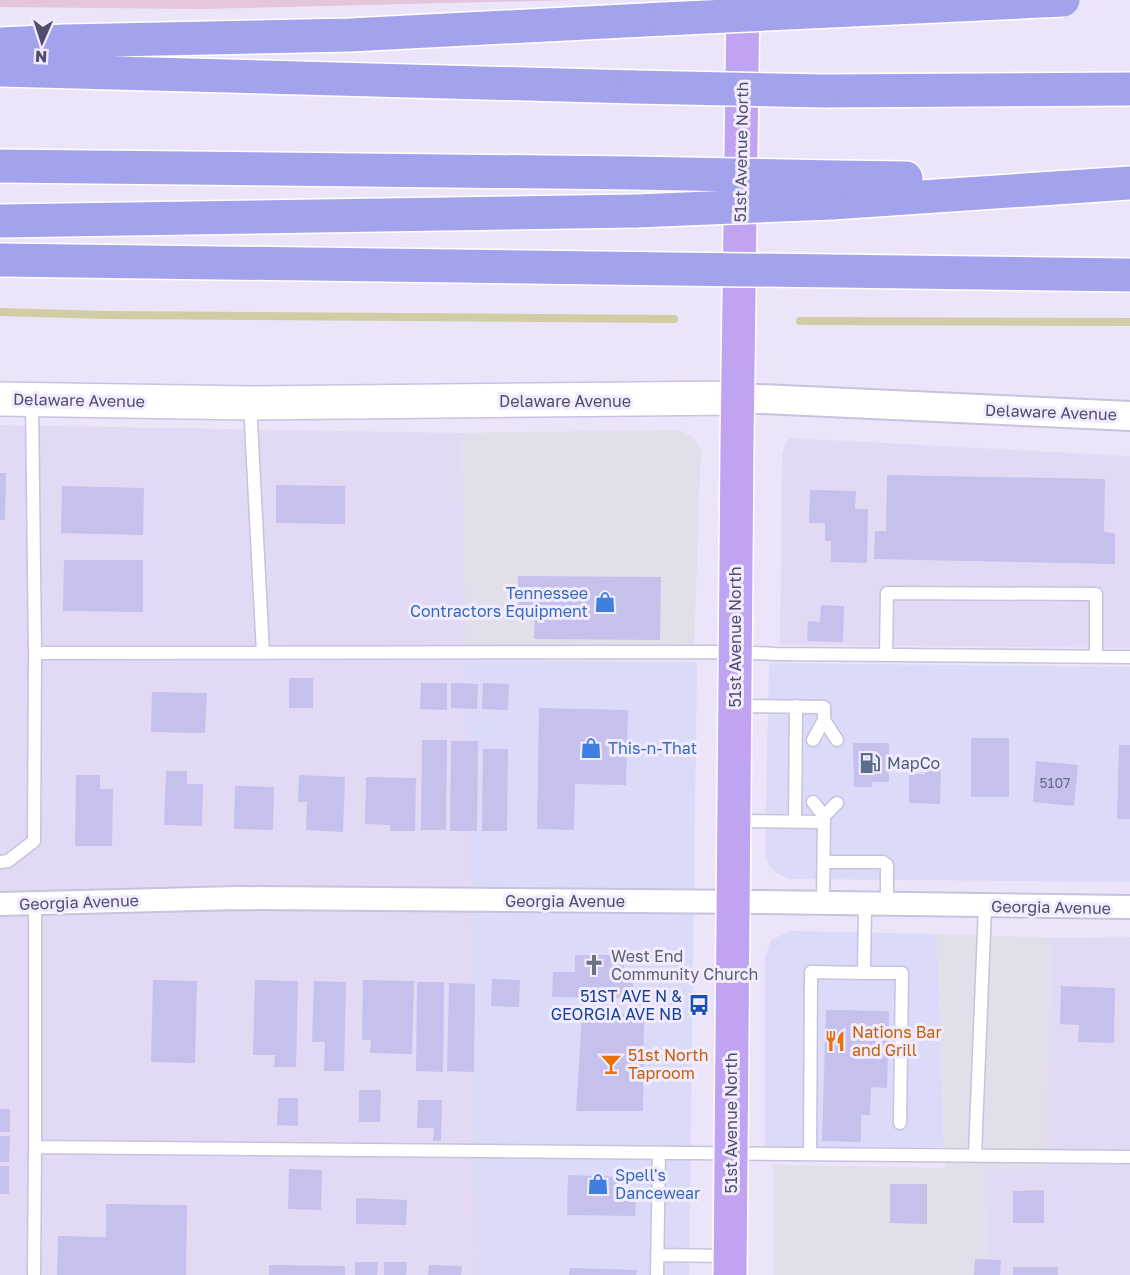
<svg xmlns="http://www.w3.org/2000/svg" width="1130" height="1275" font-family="'Golos Text',sans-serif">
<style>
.residential{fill:#e2daf5}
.commercial{fill:#dbdaf9}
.industrial{fill:#e1dfea}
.green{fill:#e5c5db}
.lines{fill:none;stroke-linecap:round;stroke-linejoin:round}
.stream{stroke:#d1cca3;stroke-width:8}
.building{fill:#c5c0ec}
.service-casing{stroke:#c7c2dd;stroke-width:15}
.minor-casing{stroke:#c7c2dd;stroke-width:26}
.tertiary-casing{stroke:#c7c2dd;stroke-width:32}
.secondary-casing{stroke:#c9c2e3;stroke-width:36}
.primary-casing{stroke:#fff;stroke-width:36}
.motorway-casing{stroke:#fff;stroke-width:36}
.service{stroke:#fff;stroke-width:12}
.minor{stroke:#fff;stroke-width:22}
.tertiary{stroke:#fff;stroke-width:28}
.secondary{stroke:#fff;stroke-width:33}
.primary{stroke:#c0a4f1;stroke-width:33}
.motorway{stroke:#a3a3ed;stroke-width:33}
.motorway-bridge-casing{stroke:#fff;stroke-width:36;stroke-linecap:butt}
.motorway-bridge{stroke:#a3a3ed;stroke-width:33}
.labels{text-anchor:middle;stroke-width:6;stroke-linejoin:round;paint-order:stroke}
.number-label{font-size:14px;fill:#6d6a8e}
.street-label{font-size:16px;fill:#504d6f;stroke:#f1ebfd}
.shop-label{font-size:16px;fill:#366cbe;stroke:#f1ebfd;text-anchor:start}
.service-label{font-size:16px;fill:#4e5e75;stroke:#f1ebfd;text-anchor:start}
.worship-label{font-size:16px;fill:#5b616d;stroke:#f1ebfd;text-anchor:start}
.transit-label{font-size:16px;fill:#164399;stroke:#f1ebfd;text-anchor:end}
.food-label{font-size:16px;fill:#c56008;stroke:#f1ebfd;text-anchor:start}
</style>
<rect width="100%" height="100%" fill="#ece5f9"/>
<!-- residential -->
<path class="residential" d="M 0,425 L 462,433 L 478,1275 L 0,1275 Z
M 790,438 L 1130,456 L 1130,648 L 780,645 L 782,455 L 785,444 Z
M 1130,937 L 1130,1275 L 987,1275 L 984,1169 L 1045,1167 L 1051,938 Z"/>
<!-- commercial -->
<path class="commercial" d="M 466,660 L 697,662 L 689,1275 L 478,1275 Z
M 769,663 L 1130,667 L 1130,882 L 789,879 L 778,874 L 769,866 L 765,854 Z
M 791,931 L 937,934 L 944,1147 L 765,1147 L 765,958 L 771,940 Z"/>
<!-- industrial -->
<path class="industrial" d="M 678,430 L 692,436 L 701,449 L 694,647 L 466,646 L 462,433 Z
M 937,934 L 1051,938 L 1045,1168 L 984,1169 L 987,1275 L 773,1275 L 773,1165 L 945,1168 Z"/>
<!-- green -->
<path class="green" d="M 0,0 L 576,0 L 200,9 L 0,7 Z"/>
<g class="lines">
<!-- stream -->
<path class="stream" d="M 0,312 L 106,315 L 674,319
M 800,321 L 1130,322"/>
</g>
<!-- building -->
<path class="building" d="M 0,473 L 6,473 L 5,520 L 0,520 Z
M 887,475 L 1105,479 L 1104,532 L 1115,533 L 1115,564 L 874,559 L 875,531 L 886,531 Z
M 276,485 L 345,486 L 345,524 L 276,523 Z
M 62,486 L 144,488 L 143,535 L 61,533 Z
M 810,490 L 856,491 L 855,509 L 868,509 L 867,563 L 831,562 L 831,541 L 825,541 L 825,523 L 809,523 Z
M 64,560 L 143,560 L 143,612 L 63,611 Z
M 518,576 L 661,577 L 660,640 L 534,639 L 535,610 L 518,609 Z
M 821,605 L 844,606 L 843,642 L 807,641 L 808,621 L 820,622 Z
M 289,678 L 313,678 L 313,708 L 289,708 Z
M 421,683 L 447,683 L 447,710 L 420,709 Z
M 451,683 L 478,684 L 477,709 L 451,708 Z
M 483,683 L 509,684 L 508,710 L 482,709 Z
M 152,692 L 207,693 L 205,733 L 151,732 Z
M 539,708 L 628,710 L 626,785 L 575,784 L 574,830 L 537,829 Z
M 971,738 L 1009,738 L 1009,797 L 971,797 Z
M 422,740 L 447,740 L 446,830 L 421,830 Z
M 451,741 L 478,741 L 477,831 L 450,831 Z
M 853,743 L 889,743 L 889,782 L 872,782 L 872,787 L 854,787 Z
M 1119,745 L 1130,745 L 1130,819 L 1117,819 Z
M 483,749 L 508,749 L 507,831 L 482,831 Z
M 1036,761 L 1078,765 L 1074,806 L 1033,802 Z
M 925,764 L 941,764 L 940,804 L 909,803 L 909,774 L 925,774 Z
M 166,771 L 187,771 L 187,784 L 203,784 L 202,826 L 164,825 Z
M 76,775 L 100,775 L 100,789 L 113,789 L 112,846 L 75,846 Z
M 299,775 L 345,777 L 343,832 L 306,830 L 307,802 L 298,802 Z
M 366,777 L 416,778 L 415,831 L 390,831 L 390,825 L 365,824 Z
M 235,786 L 274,787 L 273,830 L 234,829 Z
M 575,955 L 624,955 L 624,973 L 633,973 L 633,998 L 552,997 L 553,972 L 575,972 Z
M 492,979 L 520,980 L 519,1007 L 491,1006 Z
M 153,980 L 197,981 L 195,1063 L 151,1062 Z
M 255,980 L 298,981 L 296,1067 L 274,1067 L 275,1055 L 253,1055 Z
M 363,980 L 414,981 L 412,1054 L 370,1053 L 371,1040 L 362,1040 Z
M 314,981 L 346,982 L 344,1071 L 324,1071 L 325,1042 L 312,1042 Z
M 417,982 L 444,982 L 443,1072 L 416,1071 Z
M 449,983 L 475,984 L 474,1072 L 447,1071 Z
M 1061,986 L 1115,988 L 1114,1043 L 1078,1042 L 1079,1025 L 1060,1024 Z
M 826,1010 L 889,1011 L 887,1088 L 871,1087 L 870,1115 L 861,1115 L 861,1142 L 822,1141 Z
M 644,1013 L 643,1111 L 576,1111 L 582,1016 Z
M 359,1090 L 381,1090 L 380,1122 L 359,1122 Z
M 278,1098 L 298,1098 L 298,1126 L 277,1125 Z
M 418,1100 L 442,1100 L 441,1141 L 433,1141 L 434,1128 L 417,1128 Z
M 0,1109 L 10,1109 L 10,1132 L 0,1132 Z
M 0,1136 L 10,1136 L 9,1162 L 0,1162 Z
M 0,1166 L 9,1166 L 9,1194 L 0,1194 Z
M 289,1169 L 322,1170 L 321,1210 L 288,1209 Z
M 568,1175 L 627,1177 L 627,1196 L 636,1196 L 635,1216 L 567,1215 Z
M 890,1184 L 927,1184 L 927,1224 L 890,1223 Z
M 1044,1190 L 1044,1223 L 1013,1223 L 1013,1191 Z
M 356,1198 L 407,1200 L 406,1225 L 356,1224 Z
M 106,1204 L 187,1205 L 186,1275 L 57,1275 L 58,1236 L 106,1237 Z
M 975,1259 L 1001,1260 L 1000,1275 L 974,1275 Z
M 355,1262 L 378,1262 L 377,1275 L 355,1275 Z
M 384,1262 L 407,1262 L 406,1275 L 384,1275 Z
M 269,1265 L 345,1266 L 345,1275 L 269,1275 Z
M 429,1265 L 462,1266 L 461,1275 L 428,1275 Z
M 1013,1267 L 1058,1267 L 1058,1275 L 1013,1275 Z
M 570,1268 L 637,1270 L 636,1275 L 569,1275 Z"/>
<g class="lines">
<defs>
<path id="service" d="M 251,404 L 251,422 L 263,653
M 35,653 L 734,652 L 775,654 L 1130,657
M 886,655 L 887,593 L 1096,594 L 1096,657
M 736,706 L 824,707 L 824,720
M 813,740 L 824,720 L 837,740
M 813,802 L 824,816
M 735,821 L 824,822
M 795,821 L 796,706
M 0,862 L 8,861 L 34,841 L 35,653 L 32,400
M 824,862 L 883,862 L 887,865 L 887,904
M 823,903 L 824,816 L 837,803
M 864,973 L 902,973 L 900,1123
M 35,1147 L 1130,1157
M 810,1154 L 811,972 L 864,973 L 865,904
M 975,1155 L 985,906
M 657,1255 L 729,1256
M 34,1275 L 35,1147 L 35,903
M 657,1275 L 659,1153"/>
<path id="minor" d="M 0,904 L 238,898 L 757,902 L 1130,907"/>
<path id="tertiary" d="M 738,398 L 1130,416"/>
<path id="secondary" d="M 0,399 L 251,403 L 738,398"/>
<path id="primary" d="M 730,1275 L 737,445 L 743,0"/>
<path id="motorway" d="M 0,44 L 65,41 L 350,35 L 664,19
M 0,70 L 635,87
M 824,91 L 1130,89
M 0,166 L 633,173
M 836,177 L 906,178
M 832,203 L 1130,183
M 0,221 L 636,211"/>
</defs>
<!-- service casing -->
<use href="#service" class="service-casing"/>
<!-- minor casing -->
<use href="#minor" class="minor-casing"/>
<!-- tertiary casing -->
<use href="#tertiary" class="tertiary-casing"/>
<!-- secondary casing -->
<use href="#secondary" class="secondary-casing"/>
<!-- primary casing -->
<use href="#primary" class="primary-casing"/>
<!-- motorway casing -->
<use href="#motorway" class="motorway-casing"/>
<!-- service -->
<use href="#service" class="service"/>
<!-- minor -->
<use href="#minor" class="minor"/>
<!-- tertiary -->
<use href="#tertiary" class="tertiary"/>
<!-- secondary -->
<use href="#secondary" class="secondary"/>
<!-- primary -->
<use href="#primary" class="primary"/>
<!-- motorway -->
<use href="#motorway" class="motorway"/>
<defs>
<path id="motorway-bridge" d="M 664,19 L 1063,0
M 635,87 L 824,91
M 633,173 L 836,177
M 636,211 L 832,203
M 0,260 L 1130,275"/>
</defs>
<!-- motorway-bridge casing -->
<use href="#motorway-bridge" class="motorway-bridge-casing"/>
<!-- motorway-bridge -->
<use href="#motorway-bridge" class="motorway-bridge"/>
</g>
<!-- icons -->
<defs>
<symbol id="shop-bare" viewBox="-9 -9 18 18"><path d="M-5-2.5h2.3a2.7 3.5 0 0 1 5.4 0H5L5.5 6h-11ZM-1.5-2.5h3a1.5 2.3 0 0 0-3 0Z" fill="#3f7fe0" stroke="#f1ebfd" stroke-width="2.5" paint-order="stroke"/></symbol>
<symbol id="fuel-bare" viewBox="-9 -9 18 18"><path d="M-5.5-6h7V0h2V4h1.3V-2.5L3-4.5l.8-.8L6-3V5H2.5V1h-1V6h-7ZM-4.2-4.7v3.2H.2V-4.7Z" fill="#5c6f8a" stroke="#f1ebfd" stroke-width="2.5" paint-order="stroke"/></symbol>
<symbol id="church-bare" viewBox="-9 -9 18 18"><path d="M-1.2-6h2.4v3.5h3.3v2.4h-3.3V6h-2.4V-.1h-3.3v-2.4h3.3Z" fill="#6b7280" stroke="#f1ebfd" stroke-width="2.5" paint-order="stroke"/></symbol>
<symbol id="bus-bare" viewBox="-9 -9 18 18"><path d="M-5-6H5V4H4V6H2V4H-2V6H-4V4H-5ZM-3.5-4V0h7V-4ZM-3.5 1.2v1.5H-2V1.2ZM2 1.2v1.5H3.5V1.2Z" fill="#1a4fb4" stroke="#f1ebfd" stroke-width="2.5" paint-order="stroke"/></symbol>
<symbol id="restaurant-bare" viewBox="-9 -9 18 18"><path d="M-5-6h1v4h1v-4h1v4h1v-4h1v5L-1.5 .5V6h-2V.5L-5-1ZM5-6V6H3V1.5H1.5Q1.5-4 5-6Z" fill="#e8710a" stroke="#f1ebfd" stroke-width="2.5" paint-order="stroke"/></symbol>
<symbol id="bar-bare" viewBox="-9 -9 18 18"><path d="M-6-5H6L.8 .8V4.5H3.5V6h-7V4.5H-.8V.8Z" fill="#e8710a" stroke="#f1ebfd" stroke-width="2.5" paint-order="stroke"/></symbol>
</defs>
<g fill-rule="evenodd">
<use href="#shop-bare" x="590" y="587" width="30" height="30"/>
<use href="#shop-bare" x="576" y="733" width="30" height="30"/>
<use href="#fuel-bare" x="855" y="748" width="30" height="30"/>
<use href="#church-bare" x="579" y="950" width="30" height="30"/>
<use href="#bus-bare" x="684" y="990" width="30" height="30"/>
<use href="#restaurant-bare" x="820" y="1026" width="30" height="30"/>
<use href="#bar-bare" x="596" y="1049" width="30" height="30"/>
<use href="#shop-bare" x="583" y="1169" width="30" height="30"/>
</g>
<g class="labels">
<!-- number labels -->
<g class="number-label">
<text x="1055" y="788">5107</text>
</g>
<!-- street labels -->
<g class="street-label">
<text transform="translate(741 152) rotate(-89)" y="6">51st Avenue North</text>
<text transform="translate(79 400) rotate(1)" y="6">Delaware Avenue</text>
<text x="565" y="407">Delaware Avenue</text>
<text transform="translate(1051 412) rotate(2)" y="6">Delaware Avenue</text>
<text transform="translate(735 637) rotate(-90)" y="6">51st Avenue North</text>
<text x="565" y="907">Georgia Avenue</text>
<text transform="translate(79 902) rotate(-2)" y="6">Georgia Avenue</text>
<text transform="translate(1051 907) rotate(1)" y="6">Georgia Avenue</text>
<text transform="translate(731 1123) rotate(-90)" y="6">51st Avenue North</text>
</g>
<!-- shop labels -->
<g class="shop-label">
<text x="588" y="599" text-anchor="end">Tennessee<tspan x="588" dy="18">Contractors Equipment</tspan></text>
<text x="608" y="754">This-n-That</text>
<text x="615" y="1181">Spell's<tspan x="615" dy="18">Dancewear</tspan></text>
</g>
<!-- service labels -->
<g class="service-label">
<text x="887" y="769">MapCo</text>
</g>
<!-- worship labels -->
<g class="worship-label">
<text x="611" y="962">West End<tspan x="611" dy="18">Community Church</tspan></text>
</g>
<!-- transit labels -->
<g class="transit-label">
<text x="682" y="1002">51ST AVE N &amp;<tspan x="682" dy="18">GEORGIA AVE NB</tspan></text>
</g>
<!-- food labels -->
<g class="food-label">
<text x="852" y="1038">Nations Bar<tspan x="852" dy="18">and Grill</tspan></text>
<text x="628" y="1061">51st North<tspan x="628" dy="18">Taproom</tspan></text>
</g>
</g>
<!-- north arrow -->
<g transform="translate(42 42) rotate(183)" stroke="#f1ebfd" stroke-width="4.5" paint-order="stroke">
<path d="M0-4.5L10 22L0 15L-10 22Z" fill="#504d6f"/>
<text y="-9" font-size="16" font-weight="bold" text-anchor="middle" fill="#504d6f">N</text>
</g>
</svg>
